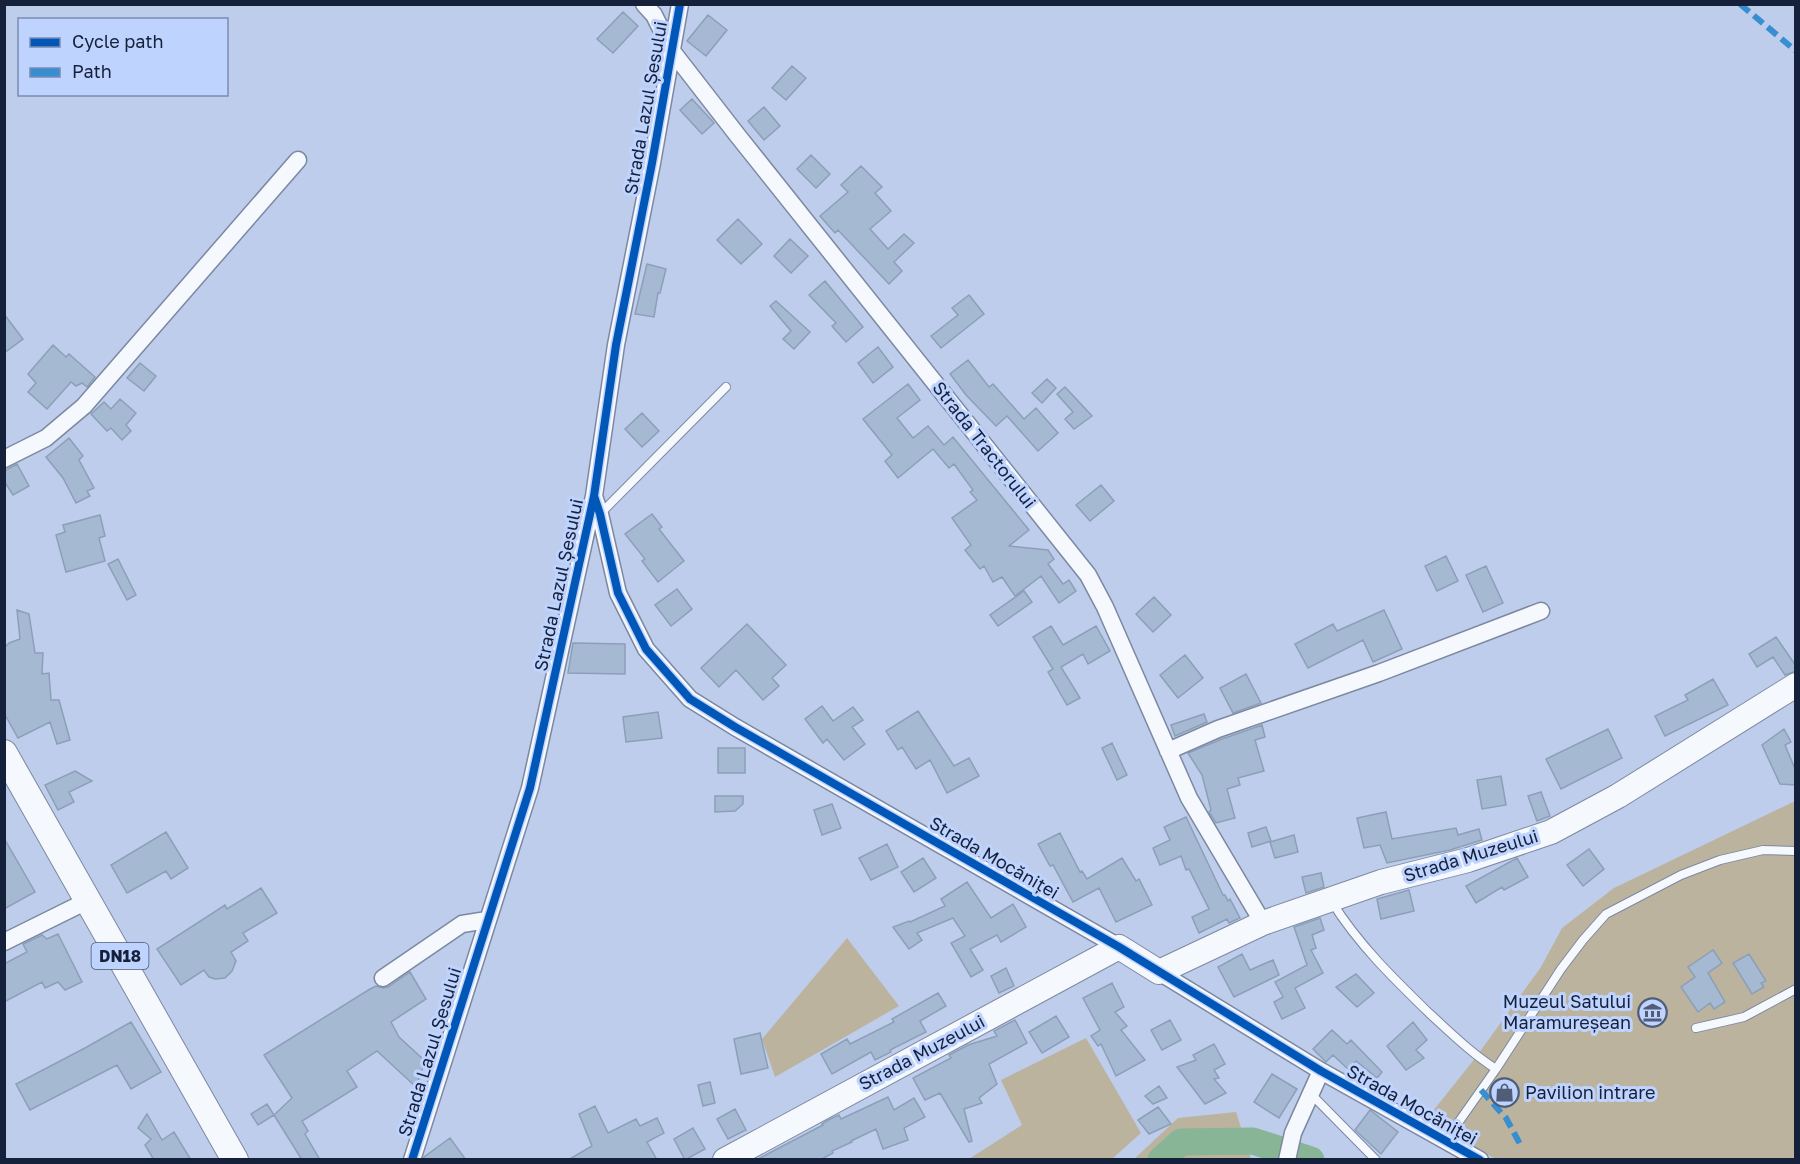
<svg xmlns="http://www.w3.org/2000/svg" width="1800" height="1164" font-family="'Golos Text',sans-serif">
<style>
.green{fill:#bcb39f}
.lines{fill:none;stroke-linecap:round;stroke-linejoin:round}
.river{stroke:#87b596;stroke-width:27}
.building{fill:#a5b9d2;stroke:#8b9fb8;stroke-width:1.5}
.lane-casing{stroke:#7c88a2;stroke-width:10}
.street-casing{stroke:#7c88a2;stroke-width:19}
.secondary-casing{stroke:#7c88a2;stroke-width:26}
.primary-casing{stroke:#7c88a2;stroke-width:28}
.lane{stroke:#f5f8fc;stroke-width:8}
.street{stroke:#f5f8fc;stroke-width:16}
.secondary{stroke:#f5f8fc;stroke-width:24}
.primary{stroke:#f5f8fc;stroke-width:26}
.quiet{stroke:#378ed0;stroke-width:6;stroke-dasharray:12 6;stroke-linecap:butt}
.cycleway-casing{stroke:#bfd3ff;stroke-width:11}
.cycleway{stroke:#0057b8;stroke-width:8}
.labels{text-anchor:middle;stroke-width:6;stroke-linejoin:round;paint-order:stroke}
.shield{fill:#bfd3ff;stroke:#485676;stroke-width:1.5}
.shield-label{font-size:16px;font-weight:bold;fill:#15213b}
.street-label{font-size:18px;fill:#15213b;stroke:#bfd3ff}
.poi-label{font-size:18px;fill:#15213b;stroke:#bfd3ff;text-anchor:end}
</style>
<rect width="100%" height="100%" fill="#becdec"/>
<!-- green -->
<path class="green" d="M 1795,801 L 1795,1159 L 1496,1159 L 1474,1148 L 1464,1136 L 1453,1128 L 1425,1121 L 1476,1057 L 1541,967 L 1562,928 L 1614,888 Z
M 847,938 L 899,1006 L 775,1077 L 762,1039 Z
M 1086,1038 L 1141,1133 L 1112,1159 L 969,1159 L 1022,1125 L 1001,1080 Z
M 1236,1112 L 1251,1159 L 1133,1160 L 1178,1118 Z"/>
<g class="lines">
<!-- river -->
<path class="river" d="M 1161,1160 L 1181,1142 L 1253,1141 L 1311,1160"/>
</g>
<!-- building -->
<path class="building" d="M 623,12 L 638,26 L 613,53 L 597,39 Z
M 708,15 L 727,30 L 706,56 L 687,41 Z
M 792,66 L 806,78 L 786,100 L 772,88 Z
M 692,99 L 714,123 L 702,134 L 680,110 Z
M 764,107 L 780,126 L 764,140 L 748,121 Z
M 811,155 L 830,174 L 816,188 L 797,169 Z
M 861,166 L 882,187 L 875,193 L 891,211 L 870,229 L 888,249 L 904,234 L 914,243 L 894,262 L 902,271 L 889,284 L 838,230 L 835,233 L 820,216 L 848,192 L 841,185 Z
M 738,219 L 762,244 L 741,264 L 717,240 Z
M 790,239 L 808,256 L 791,273 L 774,256 Z
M 647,264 L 666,269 L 660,293 L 658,293 L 654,317 L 635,314 Z
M 825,281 L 863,327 L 846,342 L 832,326 L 836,323 L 809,295 Z
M 969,295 L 984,314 L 941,348 L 931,336 L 958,315 L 952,308 Z
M 776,301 L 810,332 L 794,349 L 783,339 L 791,331 L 770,306 Z
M 4,314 L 23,339 L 4,353 Z
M 53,345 L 66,357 L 69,354 L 95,377 L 87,387 L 82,383 L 76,386 L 71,382 L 47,409 L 28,392 L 36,383 L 28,374 Z
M 878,347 L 893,367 L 873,383 L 858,363 Z
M 968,360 L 989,387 L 993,384 L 1024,419 L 1036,408 L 1058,433 L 1038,451 L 1007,416 L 996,426 L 966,395 L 950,374 Z
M 140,363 L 156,376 L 144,391 L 127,378 Z
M 1047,379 L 1056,388 L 1042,403 L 1032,393 Z
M 908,384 L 920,400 L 897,418 L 913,438 L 928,426 L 944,445 L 953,437 L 1029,530 L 1009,546 L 1048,550 L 1054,559 L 1048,564 L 1063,584 L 1069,580 L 1076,591 L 1059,603 L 1041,576 L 1015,596 L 1002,577 L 993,582 L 984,566 L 980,569 L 965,550 L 971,545 L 952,518 L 977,500 L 970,492 L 973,490 L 954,464 L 949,468 L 933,449 L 898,478 L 885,461 L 892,455 L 863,419 Z
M 1065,387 L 1092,416 L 1074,429 L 1065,419 L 1073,412 L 1057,394 Z
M 120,399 L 136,413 L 126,425 L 131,431 L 122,440 L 111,428 L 107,431 L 91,414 L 104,402 L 111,409 Z
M 642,413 L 659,431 L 642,447 L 625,429 Z
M 69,438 L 83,456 L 79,460 L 94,488 L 87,491 L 90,496 L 76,503 L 63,478 L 46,457 Z
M 17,464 L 29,486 L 13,495 L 4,481 L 4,471 Z
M 1101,485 L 1114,501 L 1090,521 L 1076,505 Z
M 652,514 L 662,527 L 659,529 L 684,561 L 658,582 L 642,561 L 645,559 L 625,534 Z
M 100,515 L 105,536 L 99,538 L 105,561 L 66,572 L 56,535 L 65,532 L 63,525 Z
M 1446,556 L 1458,581 L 1437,591 L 1425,566 Z
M 118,559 L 136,595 L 127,600 L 108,564 Z
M 1486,566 L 1503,603 L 1483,612 L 1466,575 Z
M 677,589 L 692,609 L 671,626 L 655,605 Z
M 1024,591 L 1032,602 L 998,626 L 990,615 Z
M 1154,597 L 1171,615 L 1153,632 L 1136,614 Z
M 17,610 L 29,614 L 35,653 L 43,653 L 42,674 L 49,673 L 51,700 L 59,700 L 70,740 L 57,744 L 50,722 L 18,738 L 4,713 L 4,648 L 9,643 L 20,639 Z
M 1384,610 L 1402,649 L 1373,662 L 1363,640 L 1308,668 L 1295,644 L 1333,624 L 1337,631 Z
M 747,624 L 786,665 L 772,678 L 779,686 L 763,700 L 736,670 L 719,687 L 701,668 Z
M 1051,626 L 1063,645 L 1096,626 L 1110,651 L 1088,664 L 1083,654 L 1061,667 L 1080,698 L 1067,705 L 1048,672 L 1053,669 L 1033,637 Z
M 1776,637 L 1796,666 L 1796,671 L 1785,675 L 1773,657 L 1757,667 L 1749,654 Z
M 573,643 L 625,644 L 625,674 L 568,673 Z
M 1185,655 L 1203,678 L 1178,698 L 1160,675 Z
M 1246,674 L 1261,703 L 1233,713 L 1220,688 Z
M 1713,679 L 1728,705 L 1665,736 L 1655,716 L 1688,700 L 1685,695 Z
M 822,706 L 833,721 L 853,707 L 863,720 L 852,727 L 865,744 L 844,760 L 827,739 L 823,743 L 805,719 Z
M 918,711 L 954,766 L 969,758 L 979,776 L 947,793 L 930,760 L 916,769 L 902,747 L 898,750 L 886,731 Z
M 658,712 L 662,738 L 626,742 L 623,717 Z
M 1204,714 L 1207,722 L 1175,736 L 1171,725 Z
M 1262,725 L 1265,737 L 1255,740 L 1264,771 L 1238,778 L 1240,785 L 1227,789 L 1235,818 L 1216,823 L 1209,812 L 1211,810 L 1202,775 L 1188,753 L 1222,739 Z
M 1608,729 L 1622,758 L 1561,789 L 1546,759 Z
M 1784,729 L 1791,742 L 1785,745 L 1796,771 L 1796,785 L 1780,784 L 1762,745 Z
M 1112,743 L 1127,775 L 1117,780 L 1102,748 Z
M 718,748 L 745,748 L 745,773 L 718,773 Z
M 75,771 L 92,781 L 69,792 L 74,802 L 58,810 L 45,785 Z
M 1501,776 L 1506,805 L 1482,809 L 1477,780 Z
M 1541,792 L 1550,816 L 1537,821 L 1528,796 Z
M 715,796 L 743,796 L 743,804 L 735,811 L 715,812 Z
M 832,804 L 841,828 L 822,835 L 814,810 Z
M 1386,812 L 1392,839 L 1456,828 L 1458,835 L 1479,829 L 1482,840 L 1450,850 L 1387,863 L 1380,845 L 1364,848 L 1357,818 Z
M 1186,817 L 1223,895 L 1225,895 L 1228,901 L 1230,899 L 1240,918 L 1229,923 L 1227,919 L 1199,933 L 1192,917 L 1209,909 L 1189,869 L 1186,870 L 1181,856 L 1160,865 L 1153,848 L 1170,840 L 1164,827 Z
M 1266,827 L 1271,841 L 1252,847 L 1248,833 Z
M 166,832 L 188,868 L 171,879 L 166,871 L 127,893 L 111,865 Z
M 1060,833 L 1080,872 L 1082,871 L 1087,879 L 1122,858 L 1136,881 L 1139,879 L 1152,905 L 1116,922 L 1099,888 L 1073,902 L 1053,865 L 1050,866 L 1038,844 Z
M 1294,835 L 1298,852 L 1275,858 L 1270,842 Z
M 4,838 L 35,892 L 4,909 Z
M 887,844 L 898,867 L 871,880 L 859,858 Z
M 1589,849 L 1604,869 L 1583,886 L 1567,865 Z
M 923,858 L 936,878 L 914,892 L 901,872 Z
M 1517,858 L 1528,877 L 1504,890 L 1502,887 L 1476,903 L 1466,886 Z
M 1321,873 L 1324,887 L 1306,893 L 1302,877 Z
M 967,882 L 991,918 L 1013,904 L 1026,927 L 1001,942 L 997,935 L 970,949 L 983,970 L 971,977 L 951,943 L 965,936 L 953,918 L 917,933 L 922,940 L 909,949 L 893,927 L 909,921 L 910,922 L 945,906 L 941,899 Z
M 261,888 L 277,913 L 243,933 L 248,941 L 231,952 L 236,961 L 232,971 L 225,978 L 215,979 L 209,977 L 204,970 L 181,985 L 157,949 L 225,905 L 227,909 Z
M 1409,890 L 1414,911 L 1381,919 L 1377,899 Z
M 1320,918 L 1324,930 L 1312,935 L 1316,948 L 1311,950 L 1323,973 L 1295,988 L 1305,1008 L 1282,1019 L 1274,1002 L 1283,997 L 1275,982 L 1307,965 L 1294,927 Z
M 58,934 L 82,982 L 65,990 L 58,982 L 45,988 L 42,982 L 4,1002 L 4,964 L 27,952 L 23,944 L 42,935 L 47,939 Z
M 1713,950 L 1722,963 L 1708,973 L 1725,1002 L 1714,1009 L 1710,1003 L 1698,1012 L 1681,987 L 1695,977 L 1688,967 Z
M 1242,954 L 1250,970 L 1273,960 L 1279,975 L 1234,997 L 1218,967 Z
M 1749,954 L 1766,981 L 1761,983 L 1764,987 L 1752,994 L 1733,963 Z
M 1006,968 L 1014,986 L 999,993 L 991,976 Z
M 410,972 L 426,999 L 391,1022 L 399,1037 L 425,1061 L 416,1087 L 377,1051 L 347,1071 L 357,1087 L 302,1121 L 308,1131 L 305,1134 L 320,1160 L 302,1160 L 274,1115 L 292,1098 L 264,1055 L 370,989 L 376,986 L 383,988 L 388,987 Z
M 1356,974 L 1374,993 L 1357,1007 L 1336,987 Z
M 1112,983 L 1124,1007 L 1115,1012 L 1127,1026 L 1121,1030 L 1145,1060 L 1116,1076 L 1101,1044 L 1098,1046 L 1091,1036 L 1100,1030 L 1083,998 Z
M 938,993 L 946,1006 L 920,1021 L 926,1032 L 890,1050 L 891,1052 L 875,1060 L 871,1052 L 832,1074 L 821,1054 L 847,1039 L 850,1044 L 894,1022 L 892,1019 Z
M 1056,1016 L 1069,1037 L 1042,1053 L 1029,1032 Z
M 1015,1020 L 1027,1043 L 989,1064 L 997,1084 L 979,1098 L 982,1103 L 964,1109 L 972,1141 L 969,1142 L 940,1093 L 925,1100 L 913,1078 L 951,1058 L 949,1055 L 968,1045 L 997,1036 L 994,1031 Z
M 1170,1020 L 1181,1040 L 1162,1050 L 1151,1030 Z
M 131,1022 L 161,1072 L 131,1089 L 117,1065 L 30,1110 L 16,1084 L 85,1048 Z
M 1413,1022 L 1427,1040 L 1416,1050 L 1424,1058 L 1406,1070 L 1387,1046 Z
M 1332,1030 L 1347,1044 L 1351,1040 L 1382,1072 L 1377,1078 L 1356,1061 L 1348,1069 L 1333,1055 L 1326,1062 L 1313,1049 Z
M 760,1033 L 768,1068 L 741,1074 L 734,1039 Z
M 1214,1044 L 1225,1064 L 1214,1070 L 1219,1078 L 1214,1079 L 1226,1093 L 1205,1104 L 1177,1067 L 1196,1060 L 1193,1055 Z
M 1272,1074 L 1297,1089 L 1279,1118 L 1254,1102 Z
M 1502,1078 L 1518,1098 L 1506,1108 L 1490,1089 Z
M 710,1082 L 715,1103 L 703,1106 L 698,1085 Z
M 1159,1086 L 1167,1098 L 1153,1104 L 1145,1096 Z
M 888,1097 L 894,1110 L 914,1098 L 925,1117 L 904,1128 L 908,1140 L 883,1149 L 876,1129 L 851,1141 L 852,1142 L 832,1151 L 833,1153 L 820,1160 L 756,1160 L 823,1125 L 822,1124 L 830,1119 L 839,1115 L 841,1119 Z
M 267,1104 L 274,1115 L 258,1125 L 251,1114 Z
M 595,1106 L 608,1133 L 636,1119 L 640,1126 L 657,1118 L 664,1133 L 647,1142 L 657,1160 L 568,1160 L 592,1146 L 579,1114 Z
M 1158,1107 L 1171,1124 L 1149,1134 L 1138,1120 Z
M 735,1109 L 746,1130 L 728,1139 L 717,1119 Z
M 1370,1110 L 1398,1132 L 1381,1154 L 1355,1130 Z
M 147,1114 L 162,1140 L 174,1132 L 191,1160 L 154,1160 L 145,1145 L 151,1139 L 138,1128 Z
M 693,1128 L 705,1149 L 685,1160 L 674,1139 Z
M 450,1138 L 466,1160 L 423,1160 L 424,1157 Z"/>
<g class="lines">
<defs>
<path id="lane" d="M 600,514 L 726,387
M 1332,902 C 1358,944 1394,979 1429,1013 C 1451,1033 1471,1053 1496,1069
M 1696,1028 L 1744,1017 L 1796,989
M 1311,1094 L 1376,1160
M 1446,1140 L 1496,1069 L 1561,969 L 1583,940 L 1606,914 L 1681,875 L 1720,860 L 1763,850 L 1796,851"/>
<path id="street" d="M 644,4 L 654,15 L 672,51 L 738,136 L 1088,575 L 1105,607 L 1189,798 L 1263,923
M 4,459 L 46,438 L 84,406 L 298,160
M 594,496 L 600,514 L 618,593 L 646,649 L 690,699 L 735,727 L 1119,947
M 1168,751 L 1218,729 L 1379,673 L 1541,611
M 4,942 L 89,900
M 1159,972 L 1321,1071 L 1480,1160
M 383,978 L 462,924 L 487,920
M 412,1160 L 530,788 L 594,496 L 616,345 L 652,163 L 680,4
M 1287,1160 L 1293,1133 L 1321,1071"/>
<path id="secondary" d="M 725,1160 L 1119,947 L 1159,972 L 1263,923 L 1381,882 L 1468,860 L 1551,832 L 1618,796 L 1796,685"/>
<path id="primary" d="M 4,753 L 235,1160"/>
</defs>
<!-- lane casing -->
<use href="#lane" class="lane-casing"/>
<!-- street casing -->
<use href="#street" class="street-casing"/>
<!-- secondary casing -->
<use href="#secondary" class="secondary-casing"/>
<!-- primary casing -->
<use href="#primary" class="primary-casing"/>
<!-- lane -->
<use href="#lane" class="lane"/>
<!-- street -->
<use href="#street" class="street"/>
<!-- secondary -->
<use href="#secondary" class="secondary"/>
<!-- primary -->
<use href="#primary" class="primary"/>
<!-- quiet -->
<path class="quiet" d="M 1740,4 L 1796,51
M 1481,1090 L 1506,1118 L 1520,1144"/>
<defs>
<path id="cycleway" d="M 594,496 L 600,514 L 618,593 L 646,649 L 690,699 L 735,727 L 1119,947 L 1321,1071 L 1480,1160
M 412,1160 L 530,788 L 594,496 L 616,345 L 652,163 L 680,4"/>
</defs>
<!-- cycleway casing -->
<use href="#cycleway" class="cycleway-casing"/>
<!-- cycleway -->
<use href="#cycleway" class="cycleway"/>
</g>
<!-- icons -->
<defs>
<symbol id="museum-ring" viewBox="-11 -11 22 22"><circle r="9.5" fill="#bfd3ff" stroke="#505d79" stroke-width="1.5"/><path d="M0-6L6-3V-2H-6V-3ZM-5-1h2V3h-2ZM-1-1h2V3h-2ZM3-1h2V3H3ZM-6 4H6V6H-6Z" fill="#505d79"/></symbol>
<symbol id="shop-ring" viewBox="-11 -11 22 22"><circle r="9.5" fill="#bfd3ff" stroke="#505d79" stroke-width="1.5"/><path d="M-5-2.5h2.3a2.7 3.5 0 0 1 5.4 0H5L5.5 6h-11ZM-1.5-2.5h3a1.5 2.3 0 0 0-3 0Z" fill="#505d79"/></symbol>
</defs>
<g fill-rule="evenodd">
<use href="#museum-ring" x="1636" y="996" width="33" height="33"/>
<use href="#shop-ring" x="1488" y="1076" width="33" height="33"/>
</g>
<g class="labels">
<!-- shield labels -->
<rect class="shield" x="91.5" y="943" width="57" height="26" rx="4.5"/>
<g class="shield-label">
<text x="120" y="962">DN18</text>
</g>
<!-- street labels -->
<g class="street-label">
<text transform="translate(646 108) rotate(-80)" y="6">Strada Lazul Șesului</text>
<text transform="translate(984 445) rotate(52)" y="6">Strada Tractorului</text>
<text transform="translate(559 585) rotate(-78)" y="6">Strada Lazul Șesului</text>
<text transform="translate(1471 856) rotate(-17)" y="6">Strada Muzeului</text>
<text transform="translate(994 858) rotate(30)" y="6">Strada Mocăniței</text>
<text transform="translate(430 1052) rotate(-73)" y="6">Strada Lazul Șesului</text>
<text transform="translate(922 1053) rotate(-28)" y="6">Strada Muzeului</text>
<text transform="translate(1412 1105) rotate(29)" y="6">Strada Mocăniței</text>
</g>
<!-- poi labels -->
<g class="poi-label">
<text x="1631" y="1008">Muzeul Satului<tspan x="1631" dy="21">Maramureșean</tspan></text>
<text x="1525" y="1099" text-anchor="start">Pavilion intrare</text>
</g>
</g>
<!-- border -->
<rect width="1800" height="1164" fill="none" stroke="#15213b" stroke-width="12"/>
<!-- legend -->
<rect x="18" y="18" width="210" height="78" fill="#bfd3ff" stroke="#7b8cb1" stroke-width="1.5"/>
<rect x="30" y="38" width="30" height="9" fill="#0057b8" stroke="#7b8cb1" stroke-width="1.5"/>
<text x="72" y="48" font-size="18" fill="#15213b">Cycle path</text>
<rect x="30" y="68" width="30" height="9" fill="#378ed0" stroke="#7b8cb1" stroke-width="1.5"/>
<text x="72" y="78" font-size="18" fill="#15213b">Path</text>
</svg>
